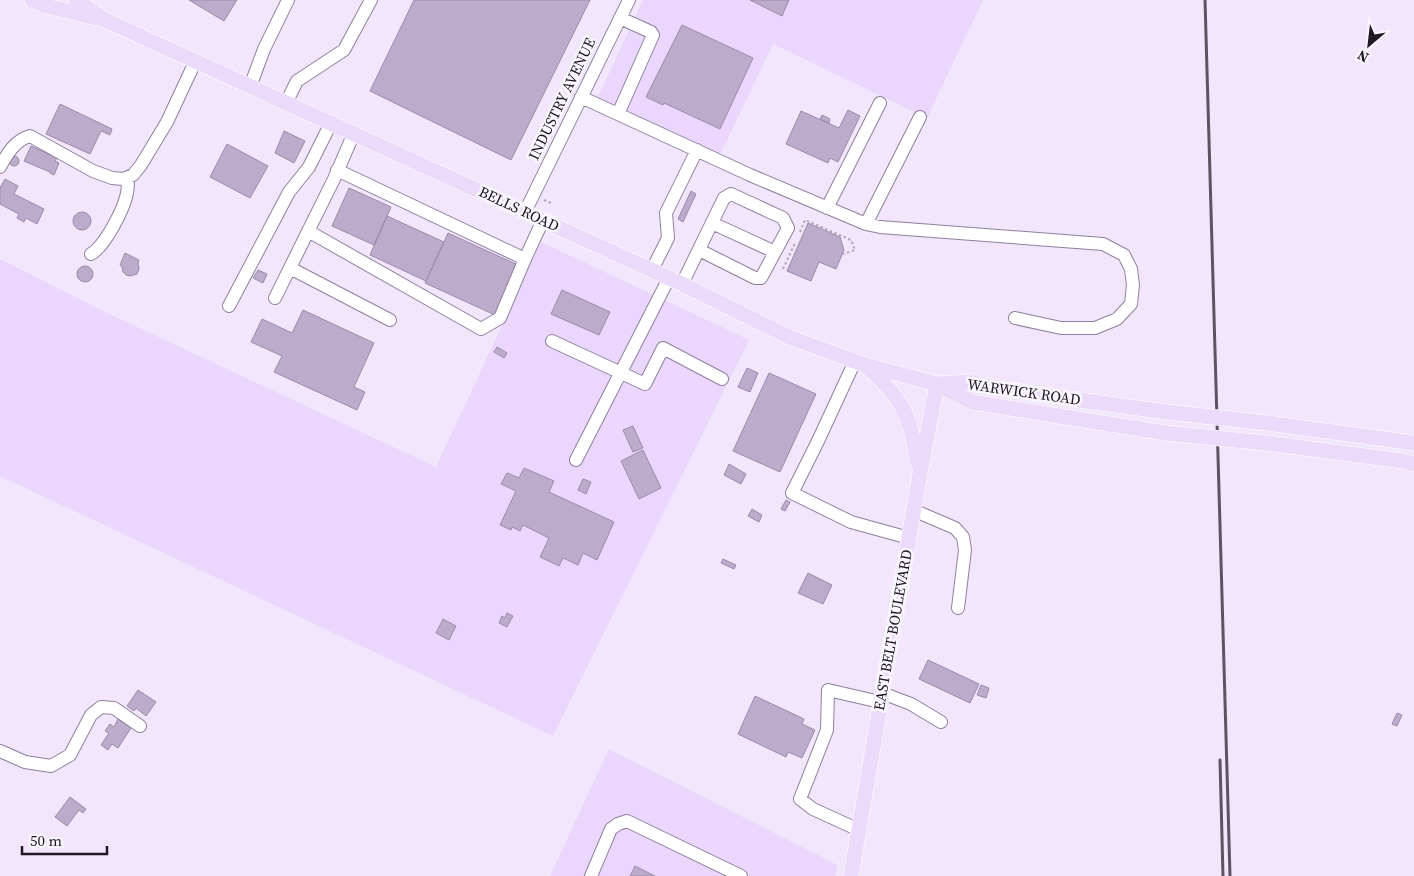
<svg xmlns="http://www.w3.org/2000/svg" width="1414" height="876" font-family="'Source Serif 4',serif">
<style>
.built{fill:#ebd6fe}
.building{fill:#bcabcb;stroke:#9b8baa}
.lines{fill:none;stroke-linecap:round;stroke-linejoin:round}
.minor-casing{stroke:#8f7f9d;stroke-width:14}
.major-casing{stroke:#fff;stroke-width:16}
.path{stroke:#b2a8bb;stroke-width:2;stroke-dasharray:2.5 2.5;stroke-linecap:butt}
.minor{stroke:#fff;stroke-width:12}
.major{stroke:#ecdafb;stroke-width:15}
.rail{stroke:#5d5463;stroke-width:3}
.major-bridge-casing{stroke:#fff;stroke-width:16;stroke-linecap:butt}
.major-bridge{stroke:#ecdafb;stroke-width:15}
.labels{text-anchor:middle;stroke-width:5;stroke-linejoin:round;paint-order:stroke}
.street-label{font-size:15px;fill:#201925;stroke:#faf7fe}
</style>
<rect width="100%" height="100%" fill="#f1e6fb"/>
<!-- built -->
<path class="built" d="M 643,0 L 983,0 L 927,118 L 773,44 L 720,155 L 598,97 Z
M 541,242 L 749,340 L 553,736 L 0,476 L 0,259 L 103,311 L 436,467 Z
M 609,749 L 837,865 L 835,876 L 550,876 Z"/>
<!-- building -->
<path class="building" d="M 189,0 L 237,0 L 224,21 Z
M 414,0 L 590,0 L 511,160 L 370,91 Z
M 750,0 L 789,0 L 782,16 Z
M 682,25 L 753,58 L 720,129 L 664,103 L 663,105 L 646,97 Z
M 60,104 L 112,129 L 110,135 L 101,131 L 90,154 L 46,134 Z
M 848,110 L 860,116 L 838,162 L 830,158 L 828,163 L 786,144 L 801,111 L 839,128 Z
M 822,115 L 830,119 L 829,123 L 820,119 Z
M 284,131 L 305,141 L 294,163 L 275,153 Z
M 227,144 L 268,166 L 250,198 L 210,177 Z
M 31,146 L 57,158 L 55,161 L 59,163 L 54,175 L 50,173 L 50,172 L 24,161 Z
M9 161a5 5 0 1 1 10 0a5 5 0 1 1-10 0Z
M 5,179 L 18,186 L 14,194 L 44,209 L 37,224 L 26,218 L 24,222 L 17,218 L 19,214 L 0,204 L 0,188 Z
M 349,188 L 391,207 L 374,245 L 332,226 Z
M 691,191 L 696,194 L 683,222 L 678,219 Z
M73 221a9 9 0 1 1 18 0a9 9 0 1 1-18 0Z
M 387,216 L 444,242 L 426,281 L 370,255 Z
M 808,223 L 840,237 L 844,250 L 836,269 L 819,262 L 811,281 L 787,271 Z
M 448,233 L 518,265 L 495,315 L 425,283 Z
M 125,253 L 139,260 L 138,262 L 139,269 L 137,274 L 130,276 L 126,275 L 123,272 L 122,267 L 120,265 Z
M77 274a8 8 0 1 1 16 0a8 8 0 1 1-16 0Z
M 258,270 L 267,274 L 263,283 L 253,278 Z
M 562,290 L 610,312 L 599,335 L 551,314 Z
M 303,310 L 374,343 L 354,387 L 365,392 L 357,410 L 274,372 L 282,356 L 251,342 L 262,319 L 292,333 Z
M 497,347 L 507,353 L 504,358 L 494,352 Z
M 747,368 L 758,373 L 750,392 L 738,387 Z
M 769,373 L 816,394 L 780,472 L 733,451 Z
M 633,426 L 643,448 L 633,452 L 623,430 Z
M 643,450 L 661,488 L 639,499 L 621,461 Z
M 729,464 L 746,474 L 741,484 L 724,475 Z
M 524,468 L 554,481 L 549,492 L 614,522 L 597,560 L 583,553 L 578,565 L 563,558 L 559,566 L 540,557 L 549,538 L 523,525 L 520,531 L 512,527 L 511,530 L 500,525 L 516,491 L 501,484 L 507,473 L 519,478 Z
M 583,479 L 591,482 L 586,494 L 578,490 Z
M 786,500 L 790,502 L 785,511 L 781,509 Z
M 752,509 L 762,515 L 759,522 L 748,516 Z
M 723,559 L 736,565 L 734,569 L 721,563 Z
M 808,573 L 832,585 L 823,604 L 798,593 Z
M 507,613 L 513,616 L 507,627 L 499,623 L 502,616 L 505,618 Z
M 443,619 L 456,626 L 449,640 L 436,633 Z
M 928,660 L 979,684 L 970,703 L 919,679 Z
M 981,685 L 989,688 L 986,698 L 977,695 Z
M 138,690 L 156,702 L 146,716 L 136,708 L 134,711 L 127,706 Z
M 755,696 L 804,719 L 802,724 L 815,730 L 802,758 L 788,752 L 786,757 L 738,734 Z
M 1397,713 L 1402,715 L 1397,726 L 1392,724 Z
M 118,719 L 131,728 L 118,748 L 112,744 L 108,750 L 101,745 L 109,733 L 105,731 L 110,724 L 114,727 Z
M 70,797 L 86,809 L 83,813 L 79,810 L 67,826 L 55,817 Z
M 635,866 L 655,876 L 630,876 Z"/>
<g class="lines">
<defs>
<path id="minor" d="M 250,87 L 264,49 L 288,0
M 581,97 L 750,175 L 866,224 L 880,227 L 1103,244 L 1124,255 L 1131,269 L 1133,285 L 1131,304 L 1117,319 L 1095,328 L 1061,328 L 1015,318
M 286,103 L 297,81 L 344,50 L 371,0
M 618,114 L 653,35 L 651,32 L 620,18
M 0,167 C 7,154 15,140 30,136 L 93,171 L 112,178 L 123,179 L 133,175 L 141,165 L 167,122 L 195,62
M 337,170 L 525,259 L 543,220
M 827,208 L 880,103
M 525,212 L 629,0
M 712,223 L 775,252
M 866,224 L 920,117
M 308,231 L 481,329 L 500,318 L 525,259
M 91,254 C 105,246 124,209 127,193 C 128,188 128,182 128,177
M 290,268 L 390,320
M 652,270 L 668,238 L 666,213 L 697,150
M 682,284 C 696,255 710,227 724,198 L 731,194 L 783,218 L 788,228 L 761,278 L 755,278 L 699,250
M 275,298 L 334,179 L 354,133
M 229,306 L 289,192 L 309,167 L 331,123
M 552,341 L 645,384 L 663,348 L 722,379
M 855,361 L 818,441 L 792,493 L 851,522 L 909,538
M 576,460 L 669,278
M 913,510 L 955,528 L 963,537 L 965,550 L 958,608
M 882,693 L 911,704 L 941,722
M 0,751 L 25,762 L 51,766 L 70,755 L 91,715 L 101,707 L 114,708 L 140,726
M 859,830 L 813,809 L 800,799 L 827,730 L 828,690 L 880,702
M 591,876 L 611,829 L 618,824 L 627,821 L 741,876"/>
<path id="major" d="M 32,0 L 46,6 L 96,18
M 76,0 L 105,20 L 682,284 L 789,337 L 865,365 L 937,384 L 972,402 L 1165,433
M 868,368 C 906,402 909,415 918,464
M 937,384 L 968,382 L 1028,393 L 1167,412
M 1267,423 L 1414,443
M 1266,443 L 1403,461 L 1414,464
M 851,876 L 920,473 L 937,384"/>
</defs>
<!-- minor casing -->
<use href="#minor" class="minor-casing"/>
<!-- major casing -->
<use href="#major" class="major-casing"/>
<!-- path -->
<path class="path" d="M 544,200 L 551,203 L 553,202
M 800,232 L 805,220 L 851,240 L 855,250 L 843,254
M 783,269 L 795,243"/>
<!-- minor -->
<use href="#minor" class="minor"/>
<!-- major -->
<use href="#major" class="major"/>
<!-- rail -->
<path class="rail" d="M 1205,0 L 1230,876
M 1220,760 L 1223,876"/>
<defs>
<path id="major-bridge" d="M 1167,412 L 1267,423
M 1165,433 L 1266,443"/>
</defs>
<!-- major-bridge casing -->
<use href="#major-bridge" class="major-bridge-casing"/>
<!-- major-bridge -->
<use href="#major-bridge" class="major-bridge"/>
</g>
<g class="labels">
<!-- street labels -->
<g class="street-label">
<text transform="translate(562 99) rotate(-64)" y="5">INDUSTRY AVENUE</text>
<text transform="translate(519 209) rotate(25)" y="5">BELLS ROAD</text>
<text transform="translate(1024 392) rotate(8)" y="5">WARWICK ROAD</text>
<text transform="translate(893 630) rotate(-80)" y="5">EAST BELT BOULEVARD</text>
</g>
</g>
<!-- north arrow -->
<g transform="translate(1369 45) rotate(208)" stroke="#faf7fe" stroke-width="4" paint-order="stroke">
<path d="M0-4L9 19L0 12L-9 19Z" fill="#201925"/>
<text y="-8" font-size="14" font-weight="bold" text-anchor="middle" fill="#201925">N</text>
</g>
<!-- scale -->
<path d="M22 846v8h85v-8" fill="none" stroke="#201925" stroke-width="2.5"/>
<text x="30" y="846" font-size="15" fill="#201925" stroke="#faf7fe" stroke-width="4" paint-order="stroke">50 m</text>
</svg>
